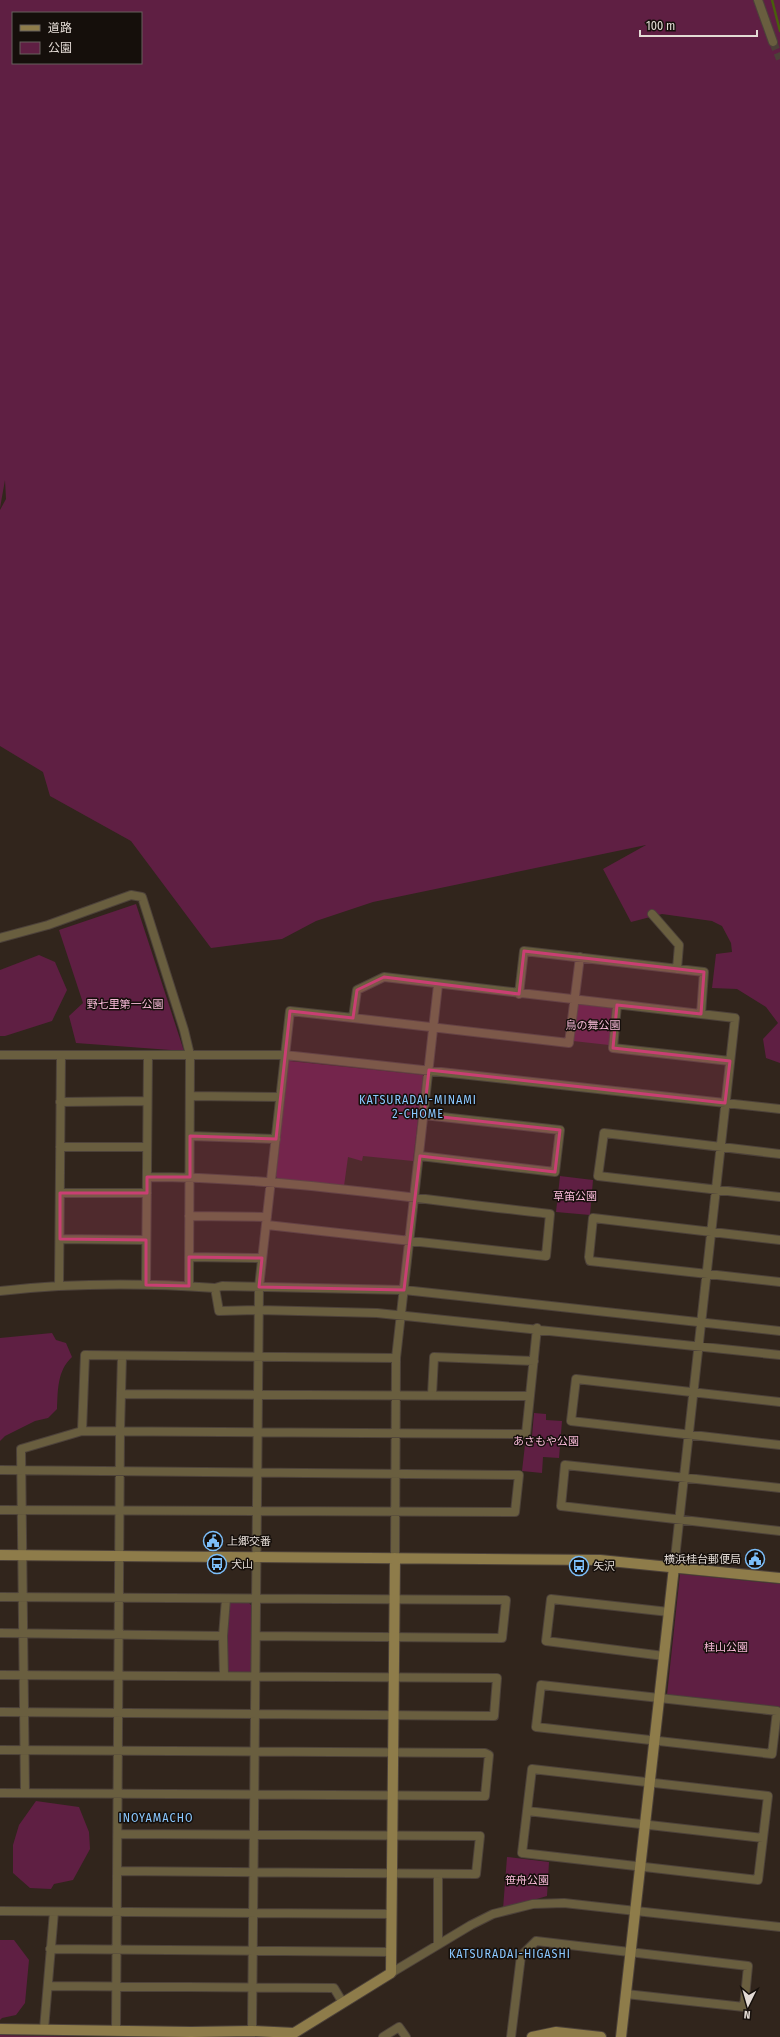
<svg xmlns="http://www.w3.org/2000/svg" width="780" height="2037" font-family="'Fira Sans Condensed','Noto Sans JP',sans-serif">
<style>
.green{fill:#5f1f43;fill-rule:evenodd}
.lines{fill:none;stroke-linecap:round;stroke-linejoin:round}
.stream{stroke:#495e0c;stroke-width:2.5}
.street-tunnel{stroke:#4c4038;stroke-width:8;stroke-dasharray:8 4;stroke-linecap:butt}
.street-casing{stroke:#4d423a;stroke-width:10}
.secondary-casing{stroke:#4d423a;stroke-width:12}
.street{stroke:#695e3f;stroke-width:8}
.secondary{stroke:#8e7c4a;stroke-width:10}
.marked{fill:#c93f73;fill-opacity:0.2;stroke:#c93f73;stroke-width:3;stroke-linejoin:round}
.labels{text-anchor:middle;stroke-width:3;stroke-linejoin:round;paint-order:stroke}
.park-label{font-size:11px;fill:#f8bad8;stroke:#150f0b}
.poi-label{font-size:11px;fill:#e3dbd5;stroke:#150f0b;text-anchor:start}
.neighbourhood-label{font-size:12px;letter-spacing:1px;fill:#8bc8ff;stroke:#150f0b}
</style>
<rect width="100%" height="100%" fill="#31251c"/>
<!-- green -->
<path class="green" d="M 0,0 L 780,0 L 780,1063 L 766,1058 L 763,1039 L 778,1023 L 766,1007 L 737,989 L 712,988 L 716,954 L 732,952 L 731,943 L 722,926 L 712,921 L 662,914 L 631,922 L 603,869 L 646,845 L 373,902 L 316,921 L 282,939 L 211,948 L 131,841 L 50,796 L 43,772 L 0,746 L 0,510 L 6,499 L 5,480 L 0,508 ZM 13,13 L 141,13 L 141,63 L 13,63 Z
M 136,904 L 184,1051 L 76,1043 L 69,1016 L 83,1003 L 59,930 Z
M 39,955 L 55,962 L 67,990 L 52,1021 L 5,1036 L 0,1036 L 0,970 Z
M 578,1004 L 612,1008 L 609,1045 L 573,1041 Z
M 289,1061 L 423,1075 L 413,1161 L 363,1156 L 362,1161 L 348,1157 L 344,1186 L 278,1179 L 276,1176 Z
M 560,1176 L 593,1180 L 590,1215 L 556,1212 Z
M 52,1333 L 56,1340 L 66,1343 L 72,1357 C 57,1371 58,1390 57,1409 L 48,1418 L 35,1421 L 5,1436 L 0,1441 L 0,1338 Z
M 534,1413 L 546,1414 L 546,1420 L 562,1421 L 559,1458 L 543,1457 L 542,1473 L 522,1471 L 526,1436 L 532,1436 Z
M 680,1574 L 780,1584 L 780,1707 L 667,1695 Z
M 229,1603 L 249,1603 L 251,1605 L 252,1674 L 226,1673 Z
M 36,1801 L 79,1807 L 89,1832 L 90,1849 L 73,1880 L 54,1884 L 51,1889 L 30,1888 L 13,1873 L 13,1845 L 19,1825 Z
M 507,1857 L 549,1862 L 547,1896 L 503,1909 Z
M 0,1940 L 14,1940 L 29,1960 L 25,2003 L 16,2015 L 2,2018 L 0,2020 Z
M 0,2035 L 87,2037 L 0,2037 Z"/>
<g class="lines">
<!-- stream -->
<path class="stream" d="M 772,0 L 780,31"/>
<!-- street-tunnel -->
<path class="street-tunnel" d="M 773,42 L 780,59"/>
<defs>
<path id="street" d="M 758,0 L 773,42
M 652,914 L 679,945 L 677,969
M 0,938 L 48,925 L 131,895 L 142,897 L 184,1030 L 190,1055 L 189,1286
M 519,994 L 524,951 L 704,972 L 701,1014
M 617,1005 L 613,1048 L 730,1061
M 353,1018 L 569,1043 L 580,957
M 0,1055 L 285,1055 L 780,1109
M 190,1096 L 280,1097
M 60,1102 L 147,1101
M 190,1136 L 276,1139
M 60,1147 L 147,1147
M 780,1154 L 604,1133 L 598,1176 L 780,1197
M 420,1156 L 555,1172 L 560,1130 L 424,1115
M 147,1177 C 281,1177 416,1199 550,1214 L 546,1256 L 267,1225
M 60,1193 L 147,1193
M 189,1216 L 267,1217
M 60,1239 L 146,1240
M 780,1240 L 593,1218 L 589,1257 L 590,1261 L 780,1282
M 189,1257 L 262,1258
M 146,1285 L 148,1055
M 59,1286 L 61,1055
M 215,1288 L 219,1311 L 259,1310 L 377,1313 L 780,1355
M 0,1291 C 71,1283 144,1283 215,1288 L 222,1286 L 404,1290 L 780,1331
M 121,1394 L 530,1396
M 432,1395 L 434,1357 L 534,1361
M 780,1402 L 576,1379 L 571,1421 L 780,1445
M 82,1431 L 526,1434 L 537,1328
M 0,1470 L 519,1475 L 515,1512 L 0,1510
M 780,1488 L 565,1465 L 561,1506 L 780,1531
M 395,1558 L 396,1358 L 438,985
M 0,1597 L 506,1600 L 502,1638 L 256,1636
M 0,1633 L 223,1636 L 224,1676
M 223,1636 L 226,1599
M 664,1656 L 546,1641 L 551,1599 L 669,1612
M 0,1675 L 497,1678 L 494,1716 L 0,1712
M 541,1685 L 777,1711 L 772,1754 L 536,1727 Z
M 0,1750 L 485,1753 L 489,1755 L 485,1796 L 0,1793
M 532,1769 L 768,1796 L 758,1880 L 522,1853 Z
M 25,1793 L 21,1449 L 82,1431 L 85,1355 L 396,1358
M 527,1811 L 763,1838
M 118,1871 L 476,1874 L 480,1836 L 118,1834
M 438,1874 L 438,1944
M 0,1911 L 391,1914
M 50,1949 L 391,1952
M 391,1973 L 471,1925 L 493,1914 L 533,1904 L 564,1903 L 780,1927
M 48,1986 L 334,1988 L 343,2003
M 44,2029 L 54,1912
M 116,2030 L 120,1431 L 122,1356
M 252,2031 L 259,1287 L 290,1011 L 353,1018 L 357,990 L 384,977 L 735,1018 L 674,1567
M 383,2037 L 399,2027 L 406,2037
M 511,2037 L 521,1956 L 536,1941 L 748,1966 L 744,2007 L 626,1994"/>
<path id="secondary" d="M 0,1555 L 600,1560 L 780,1578
M 0,2029 L 191,2032 L 252,2031 L 294,2033 L 391,1973 L 395,1558
M 532,2037 L 556,2032 L 601,2037
M 621,2037 L 674,1567"/>
</defs>
<!-- street casing -->
<use href="#street" class="street-casing"/>
<!-- secondary casing -->
<use href="#secondary" class="secondary-casing"/>
<!-- street -->
<use href="#street" class="street"/>
<!-- secondary -->
<use href="#secondary" class="secondary"/>
</g>
<!-- marked area -->
<path class="marked" d="M 524,951 L 704,972 L 701,1014 L 617,1005 L 613,1048 L 730,1061 L 725,1103 L 429,1070 L 424,1115 L 560,1130 L 555,1172 L 420,1156 L 404,1290 L 259,1287 L 262,1258 L 189,1257 L 189,1286 L 146,1285 L 146,1240 L 60,1239 L 60,1193 L 147,1193 L 147,1177 L 190,1177 L 190,1136 L 276,1139 L 290,1011 L 353,1018 L 357,990 L 384,977 L 519,994 Z"/>
<!-- icons -->
<defs>
<symbol id="civic-ring" viewBox="-11 -11 22 22"><circle r="9.5" fill="#150f0b" stroke="#7cbef9" stroke-width="1.5"/><path d="M-.6-6.5H3V-4.5H.6V-3L4-1V1h2V6H-6V1h2V-1L-.6-3ZM-1.2 2.5V6h2.4V2.5Z" fill="#7cbef9"/></symbol>
<symbol id="bus-ring" viewBox="-11 -11 22 22"><circle r="9.5" fill="#150f0b" stroke="#7cbef9" stroke-width="1.5"/><path d="M-5-6H5V4H4V6H2V4H-2V6H-4V4H-5ZM-3.5-4V0h7V-4ZM-3.5 1.2v1.5H-2V1.2ZM2 1.2v1.5H3.5V1.2Z" fill="#7cbef9"/></symbol>
</defs>
<g fill-rule="evenodd">
<use href="#civic-ring" x="202" y="1530" width="22" height="22"/>
<use href="#civic-ring" x="744" y="1548" width="22" height="22"/>
<use href="#bus-ring" x="206" y="1553" width="22" height="22"/>
<use href="#bus-ring" x="568" y="1555" width="22" height="22"/>
</g>
<g class="labels">
<!-- park labels -->
<g class="park-label">
<text x="125" y="1008">野七里第一公園</text>
<text x="593" y="1029">鳥の舞公園</text>
<text x="575" y="1200">草笛公園</text>
<text x="546" y="1445">あさもや公園</text>
<text x="726" y="1651">桂山公園</text>
<text x="527" y="1884">笹舟公園</text>
</g>
<!-- poi labels -->
<g class="poi-label">
<text x="227" y="1545">上郷交番</text>
<text x="741" y="1563" text-anchor="end">横浜桂台郵便局</text>
<text x="231" y="1568">犬山</text>
<text x="593" y="1570">矢沢</text>
</g>
<!-- neighbourhood labels -->
<g class="neighbourhood-label">
<text x="418" y="1104">KATSURADAI-MINAMI<tspan x="418" dy="14">2-CHOME</tspan></text>
<text x="156" y="1822">INOYAMACHO</text>
<text x="510" y="1958">KATSURADAI-HIGASHI</text>
</g>
</g>
<!-- legend -->
<rect x="12" y="12" width="130" height="52" fill="#150f0b" stroke="#67615c"/>
<rect x="20" y="25" width="20" height="6" fill="#8e7c4a" stroke="#67615c"/>
<text x="48" y="32" font-size="12" fill="#e3dbd5">道路</text>
<rect x="20" y="42" width="20" height="12" fill="#5f1f43" stroke="#67615c"/>
<text x="48" y="52" font-size="12" fill="#e3dbd5">公園</text>
<!-- north arrow -->
<g transform="translate(748 2005) rotate(185)" stroke="#150f0b" stroke-width="3" paint-order="stroke">
<path d="M0-3L7 15L0 10L-7 15Z" fill="#e3dbd5"/>
<text y="-6" font-size="11" font-weight="bold" text-anchor="middle" fill="#e3dbd5">N</text>
</g>
<!-- scale -->
<path d="M640 30v6h117v-6" fill="none" stroke="#e3dbd5" stroke-width="2"/>
<text x="646" y="30" font-size="12" fill="#e3dbd5" stroke="#150f0b" stroke-width="3" paint-order="stroke">100 m</text>
</svg>
